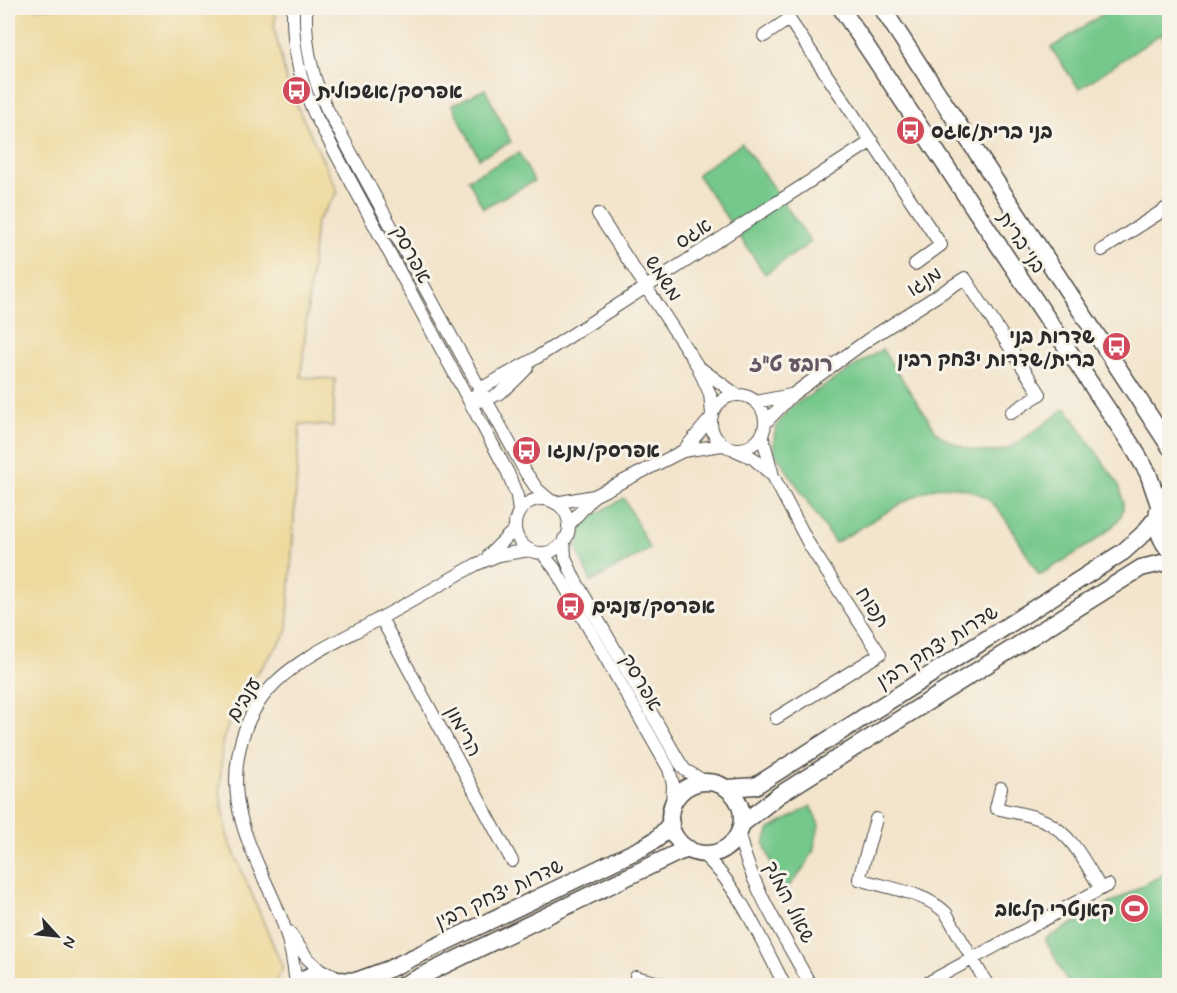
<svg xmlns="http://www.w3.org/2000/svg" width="1177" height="993" font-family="Mynerve,'Playpen Sans Hebrew',sans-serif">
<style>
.green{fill:#75c88b;stroke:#507a5b;stroke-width:1.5}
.sand{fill:#eeda9e;stroke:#8c8264;stroke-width:1.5}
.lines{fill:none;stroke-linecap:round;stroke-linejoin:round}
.minor-casing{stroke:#494743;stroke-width:14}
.major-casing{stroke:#494743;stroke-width:19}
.minor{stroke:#fff;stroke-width:12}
.major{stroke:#fff;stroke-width:16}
.labels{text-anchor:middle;stroke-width:6;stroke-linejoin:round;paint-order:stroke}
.poi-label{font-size:20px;font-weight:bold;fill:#2b2b2b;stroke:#f7f3e8;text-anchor:start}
.street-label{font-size:20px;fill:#2b2b2b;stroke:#f7f3e8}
.neighbourhood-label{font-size:21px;font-weight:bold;fill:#665563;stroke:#f7f3e8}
</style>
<rect width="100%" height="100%" fill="#f7f3e8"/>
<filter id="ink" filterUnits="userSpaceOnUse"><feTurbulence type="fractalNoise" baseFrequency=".0167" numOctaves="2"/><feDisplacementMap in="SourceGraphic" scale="12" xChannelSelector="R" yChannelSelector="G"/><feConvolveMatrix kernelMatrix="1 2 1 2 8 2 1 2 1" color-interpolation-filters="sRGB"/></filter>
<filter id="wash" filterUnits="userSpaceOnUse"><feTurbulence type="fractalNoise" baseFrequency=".008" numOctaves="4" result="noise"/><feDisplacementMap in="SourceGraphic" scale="24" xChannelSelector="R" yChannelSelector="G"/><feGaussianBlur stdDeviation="1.35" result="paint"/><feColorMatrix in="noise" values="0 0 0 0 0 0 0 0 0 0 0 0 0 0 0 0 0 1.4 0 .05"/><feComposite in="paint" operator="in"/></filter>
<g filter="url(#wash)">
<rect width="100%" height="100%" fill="#f3e4cc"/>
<!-- green -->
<path class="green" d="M 1112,8 L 1169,8 L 1169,43 L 1168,44 L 1161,34 L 1079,89 L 1051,48 Z
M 485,89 L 511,142 L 479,158 L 452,105 Z
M 742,143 L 811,242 L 765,274 L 697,174 Z
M 519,153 L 534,181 L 483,208 L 468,179 Z
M 882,349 L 938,434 C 957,447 986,458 1008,448 C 1024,441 1050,419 1066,408 L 1119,485 C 1122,494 1125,504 1122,513 C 1117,532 1057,564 1039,575 C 1025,553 1010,520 991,502 C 979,491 956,485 940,487 C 919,489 857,531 835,543 L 774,451 C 772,431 778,421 791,407 Z
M 624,498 L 650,549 L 591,582 L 576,547 L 584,521 Z
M 811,806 L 819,825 L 813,852 L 802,871 L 783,892 L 764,844 L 770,829 Z
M 1169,871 L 1169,985 L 1069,985 L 1045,939 Z"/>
<!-- sand -->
<path class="sand" d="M 8,8 L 277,8 L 274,27 L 288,87 L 338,192 L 316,223 L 301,377 L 335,379 L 333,426 L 300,424 L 287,633 L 237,700 L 222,743 L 220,792 L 228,838 L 283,968 L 274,985 L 8,985 Z"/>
</g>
<g filter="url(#ink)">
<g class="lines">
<defs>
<path id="minor" d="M 293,8 C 292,45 299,79 314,113 L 508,473 L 517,496 L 519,512
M 306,8 C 305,43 311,75 326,107 L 526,473 L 537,489 L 551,501
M 764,36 L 789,19 L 941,245 L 915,264
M 598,214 L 697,365 L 710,394 L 712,414
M 1102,250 L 1170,206
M 700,368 L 737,395
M711 422a27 27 0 1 1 54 0a27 27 0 1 1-54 0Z
M 475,396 L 480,389 L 536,358 L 872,141
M 478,401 C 498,399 514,382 527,368
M 756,402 L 791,395
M 765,423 L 792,395 L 869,339 L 965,278 L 1040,394 L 1011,413
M 762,435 L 773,476 L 810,546 L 880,654 L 776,718
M 735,450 L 753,458 L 772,475
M 683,451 L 711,418
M515 526a27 27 0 1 1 54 0a27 27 0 1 1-54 0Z
M 555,503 L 594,496 L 683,451 L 722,445
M 568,526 L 593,497
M 564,539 L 565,557 L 574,578 L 680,763 L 685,770 L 704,781
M 542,553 L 555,569 L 669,769 L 673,784 L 672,806
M 489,555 L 515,529
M 381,618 L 512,861
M 1001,788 L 996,808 C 1011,812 1031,814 1045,821 C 1073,835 1085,863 1101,889
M 876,819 L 859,879 C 887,888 925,892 946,913 L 988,986
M 739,834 C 750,886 786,939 811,986
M 702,854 C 738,884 763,944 785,986
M 289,932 L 307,958 L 324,974
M 636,977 L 671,986
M 296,985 C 294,964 290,943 283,923 C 271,889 251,857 242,822 C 228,773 239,718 276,682 C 304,655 343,639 377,620 C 411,602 443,583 477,564 L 499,555 L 530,550
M 922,986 L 1108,885"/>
<path id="major" d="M 841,8 L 1134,449 L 1148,473 L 1159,505
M 882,8 L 1170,447
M 1170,489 C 1152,506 1154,533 1170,551
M670 818a36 36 0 1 1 72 0a36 36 0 1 1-72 0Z
M 728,788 L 755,786 L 768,778 L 1123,552 L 1143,534 L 1157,517
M 742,824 L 779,795 L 1141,568 L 1170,561
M 337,980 L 356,981 L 389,969 L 642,848 L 657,839 L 671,823
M 296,986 C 310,971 328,969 341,986
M 401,986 L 677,853 L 689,849"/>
</defs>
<!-- minor casing -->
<use href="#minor" class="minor-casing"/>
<!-- major casing -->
<use href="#major" class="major-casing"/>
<!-- minor -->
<use href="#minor" class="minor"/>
<!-- major -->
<use href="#major" class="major"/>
</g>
</g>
<!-- icons -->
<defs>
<symbol id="bus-disc" viewBox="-11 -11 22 22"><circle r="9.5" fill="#d1495b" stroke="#f7f3e8"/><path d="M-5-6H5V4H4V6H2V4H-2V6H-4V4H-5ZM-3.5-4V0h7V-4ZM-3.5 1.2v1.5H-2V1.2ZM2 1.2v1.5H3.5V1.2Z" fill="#fff"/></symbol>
<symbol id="stadium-disc" viewBox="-11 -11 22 22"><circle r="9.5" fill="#d1495b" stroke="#f7f3e8"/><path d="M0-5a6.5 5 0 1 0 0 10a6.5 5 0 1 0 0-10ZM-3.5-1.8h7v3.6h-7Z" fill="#fff"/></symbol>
</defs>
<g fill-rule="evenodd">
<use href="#bus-disc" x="280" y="74" width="33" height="33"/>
<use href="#bus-disc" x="894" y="114" width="33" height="33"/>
<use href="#bus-disc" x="1100" y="330" width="33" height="33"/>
<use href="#bus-disc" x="510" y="434" width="33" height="33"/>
<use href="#bus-disc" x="554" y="590" width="33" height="33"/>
<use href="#stadium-disc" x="1118" y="892" width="33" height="33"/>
</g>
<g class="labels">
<!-- poi labels -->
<g class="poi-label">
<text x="317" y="98">אפרסק/אשכולית</text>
<text x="931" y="138">בני ברית/אגס</text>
<text x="1095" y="343" text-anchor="end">שדרות בני<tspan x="1095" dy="23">ברית/שדרות יצחק רבין</tspan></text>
<text x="547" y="457">אפרסק/מנגו</text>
<text x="592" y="613">אפרסק/ענבים</text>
<text x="1114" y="916" text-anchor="end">קאנטרי קלאב</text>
</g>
<!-- street labels -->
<g class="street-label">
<text transform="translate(693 233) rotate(-33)" y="7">אגס</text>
<text transform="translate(1022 242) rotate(56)" y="7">בני ברית</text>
<text transform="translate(412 254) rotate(62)" y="7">אפרסק</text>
<text transform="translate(664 278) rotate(57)" y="7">משמש</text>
<text transform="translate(924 281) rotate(-33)" y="7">מנגו</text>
<text transform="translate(873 607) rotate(57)" y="7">תפוח</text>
<text transform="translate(937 646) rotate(-32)" y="7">שדרות יצחק רבין</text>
<text transform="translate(642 682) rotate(60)" y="7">אפרסק</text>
<text transform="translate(243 699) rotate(-58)" y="7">ענבים</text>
<text transform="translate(464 731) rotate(62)" y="7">הרימון</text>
<text transform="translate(499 893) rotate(-25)" y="7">שדרות יצחק רבין</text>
<text transform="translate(790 902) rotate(63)" y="7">שאול המלך</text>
</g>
<!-- neighbourhood labels -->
<g class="neighbourhood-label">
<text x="791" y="371">רובע ט"ז</text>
</g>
</g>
<!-- margin -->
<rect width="1177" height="993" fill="none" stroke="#f7f3e8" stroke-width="30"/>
<!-- north arrow -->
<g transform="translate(57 936) rotate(117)" stroke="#f7f3e8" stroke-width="4.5" paint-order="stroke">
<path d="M0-4.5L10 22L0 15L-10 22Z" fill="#2b2b2b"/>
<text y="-9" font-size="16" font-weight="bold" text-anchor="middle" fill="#2b2b2b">N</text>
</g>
</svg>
